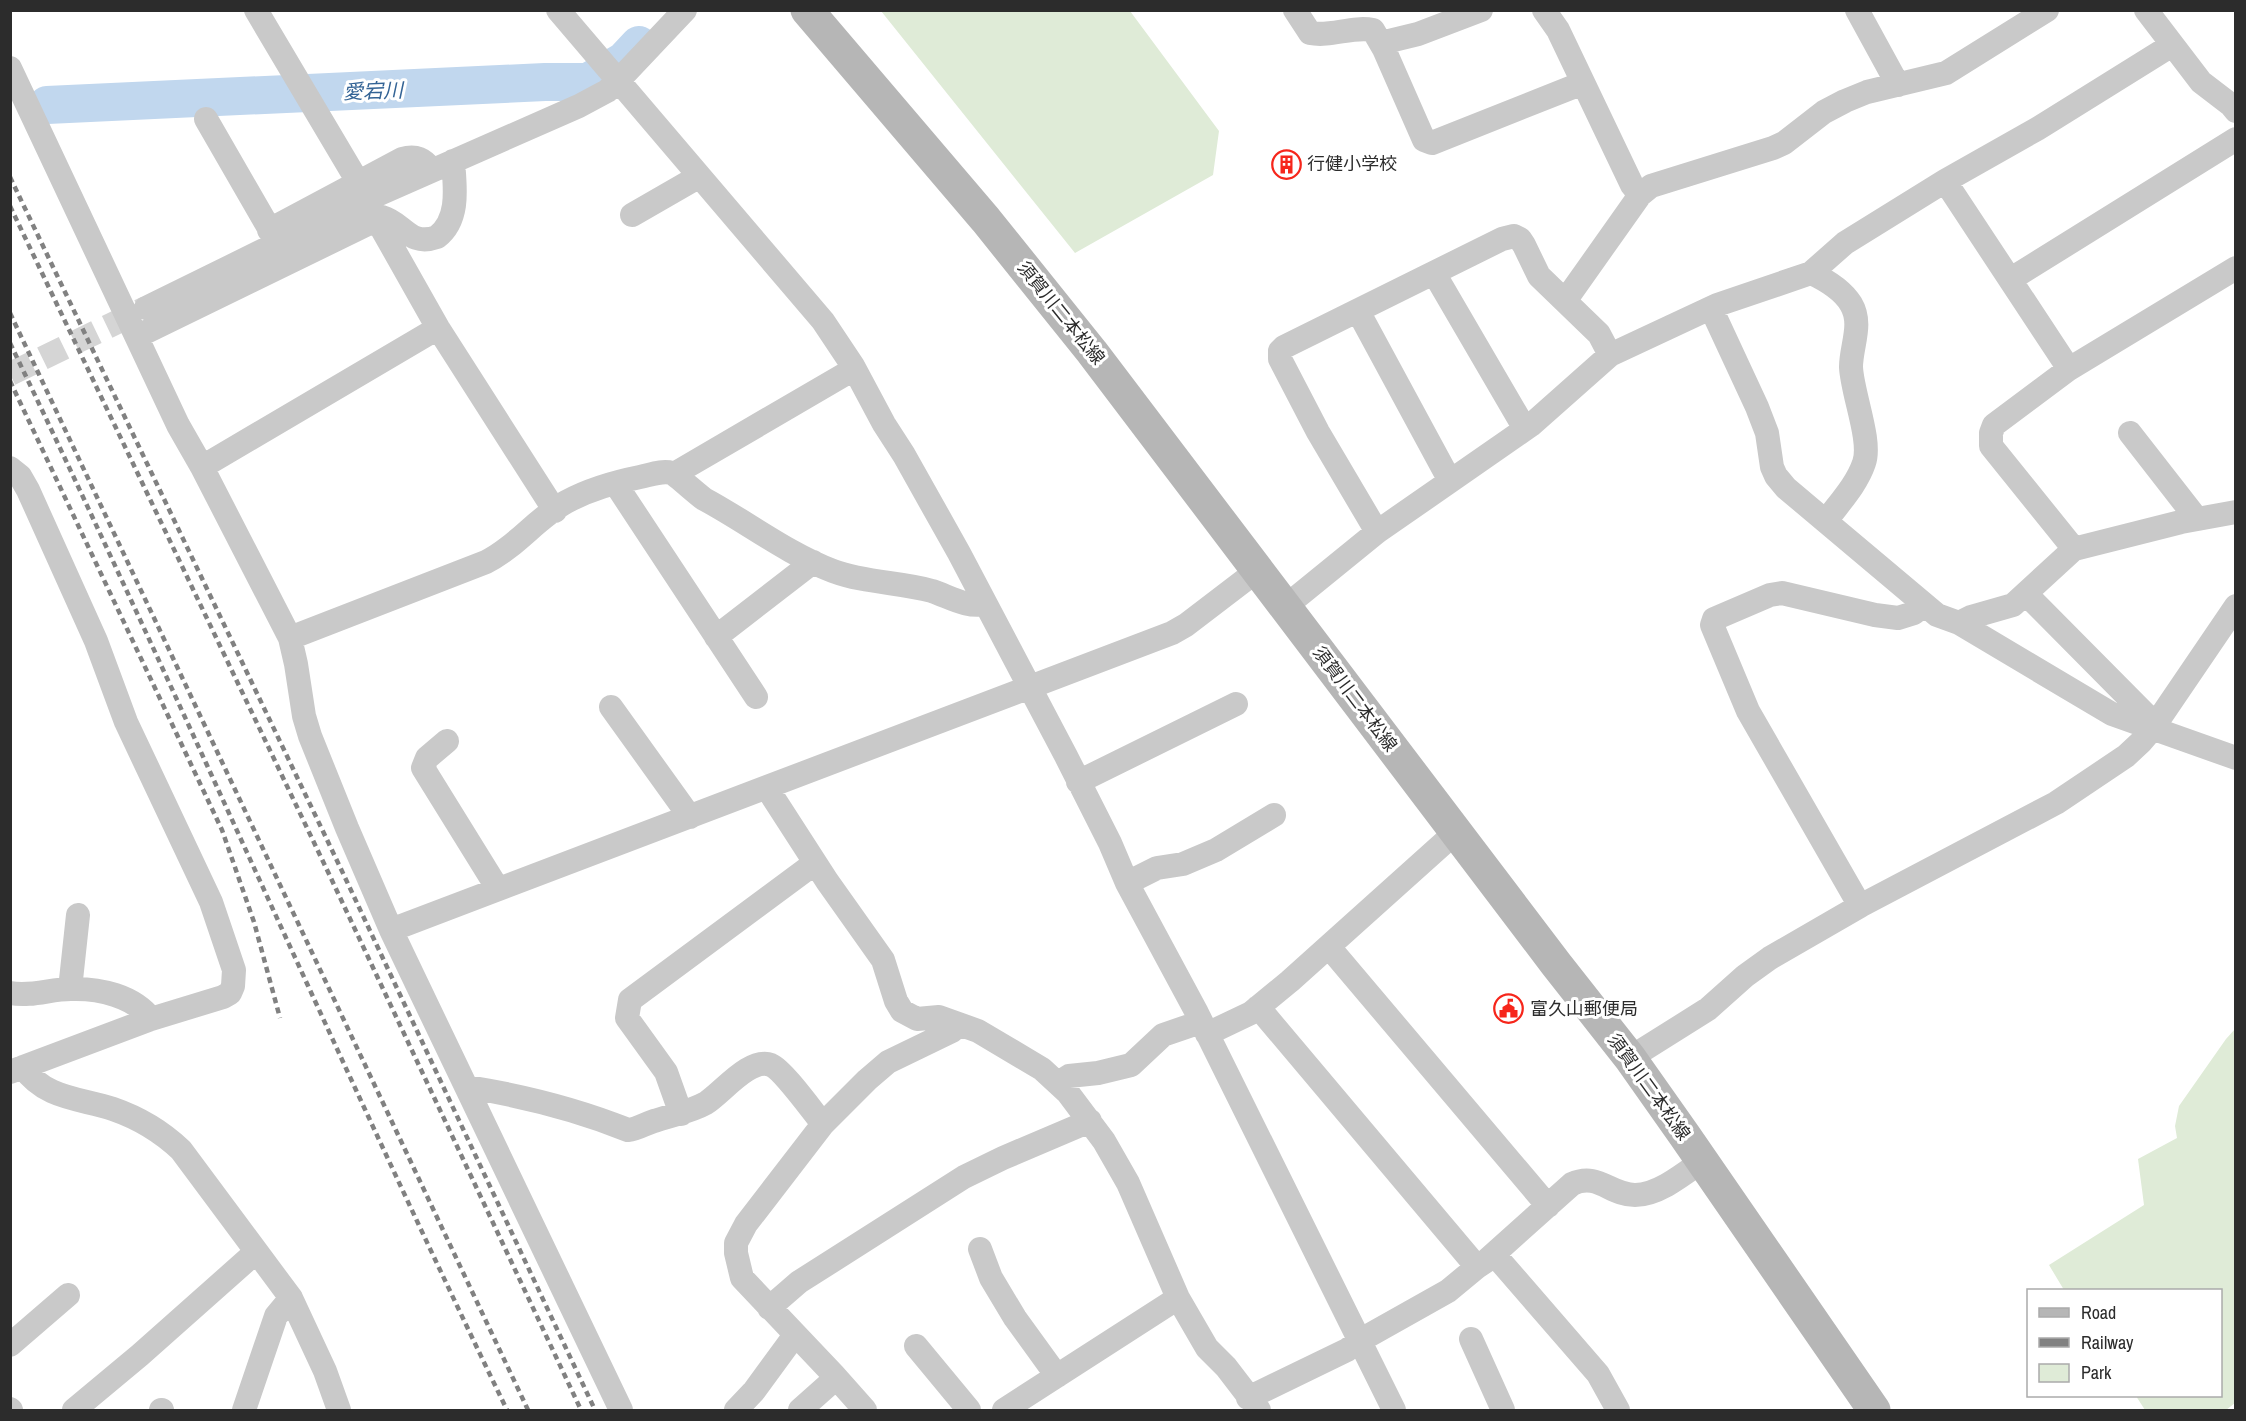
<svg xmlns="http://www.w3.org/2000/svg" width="2246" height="1421" font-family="'Archivo Narrow','Noto Sans JP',sans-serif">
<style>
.green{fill:#dfebd7}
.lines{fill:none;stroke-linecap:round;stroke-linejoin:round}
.river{stroke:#c1d7ee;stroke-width:38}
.street-tunnel{stroke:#d5d5d5;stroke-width:24;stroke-dasharray:24 12;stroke-linecap:butt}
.street{stroke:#c9c9c9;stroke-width:24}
.secondary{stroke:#b6b6b6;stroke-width:33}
.rail{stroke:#818181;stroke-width:4.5;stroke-dasharray:6 4.5;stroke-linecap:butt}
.labels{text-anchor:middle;stroke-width:6;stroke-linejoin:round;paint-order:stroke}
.poi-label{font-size:18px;fill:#2c2c2c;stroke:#fff;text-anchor:start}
.street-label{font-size:18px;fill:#2c2c2c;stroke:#fff}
.water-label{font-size:20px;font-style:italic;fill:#336395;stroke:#fff}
</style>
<rect width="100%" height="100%" fill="#fff"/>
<!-- green -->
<path class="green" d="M 881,11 L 1130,11 L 1219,131 L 1213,175 L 1075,253 Z
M 2235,1029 L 2235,1403 L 2226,1410 L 2145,1410 L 2136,1396 L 2220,1396 L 2220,1290 L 2064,1290 L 2049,1265 L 2144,1205 L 2138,1159 L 2177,1138 L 2175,1126 L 2179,1106 L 2226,1039 Z"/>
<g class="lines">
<!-- river -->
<path class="river" d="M 47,105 L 545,82 L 588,82 L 624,61 L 639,45"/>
<!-- street-tunnel -->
<path class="street-tunnel" d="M 10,374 L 146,308"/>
<!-- street -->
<path class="street" d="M 256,10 L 358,182
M 558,10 L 823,321 L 853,366 L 884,424 L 904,455 L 959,553 L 1066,756 L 1110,843 L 1127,883 L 1197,1013 L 1394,1410
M 1295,10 L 1310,33 C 1331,37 1352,26 1373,30 L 1384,49 L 1424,140 L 1432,143 L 1583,83
M 1544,10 L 1558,30 L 1632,185 L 1640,195
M 1857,10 L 1898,85
M 2146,10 L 2201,82 L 2231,105 L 2236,111
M 1381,43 L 1418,34 L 1481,10
M 10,68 L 178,425 L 202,467 L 290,638 L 296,664 L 304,716 L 310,736 L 347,828 L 391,930 L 621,1410
M 206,119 L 270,230
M 1945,181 L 2069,369
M 632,215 L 698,177
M 377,220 L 438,328 L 555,511
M 269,230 L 402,159 C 416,155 424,159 432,170
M 1434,273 L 1525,429
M 1811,273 L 1845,243 L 1945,181 L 2037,129 L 2172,45
M 2011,279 L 2236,139
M 1565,301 L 1640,195 L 1651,186 L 1773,148 L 1784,143 L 1824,112 L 1845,101 L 1867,92 L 1946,73 L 2047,10
M 146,308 L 370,198 L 579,106 L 607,91 L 617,82 L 685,10
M 1711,308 L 1757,407 L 1767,433 L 1772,467 L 1776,476 L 1786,488 L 1937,615 L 1959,623 L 2112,714 L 2236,758
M 1358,311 L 1450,481
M 138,336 L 382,217 C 404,223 409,247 437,237 C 460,219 455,187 453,161
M 2130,433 L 2197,519
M 202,467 L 438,328
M 10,468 L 20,476 L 28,490 L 96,641 L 126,722 L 211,902 L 234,970 L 233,986 L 230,993 L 223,997 L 151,1019 L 10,1072
M 674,474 L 854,369
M 615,483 L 756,697
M 1377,532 L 1318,432 L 1280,359 L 1280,351 L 1284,347 L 1502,239 L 1514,236 L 1520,239 L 1524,245 L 1539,276 L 1599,334 L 1610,355
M 2074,549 L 1991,446 L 1991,433 L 1994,425 L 2069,369 L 2236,268
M 2026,594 L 2147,716 L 2156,723
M 1286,606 L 1377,532 L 1531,425 L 1610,355 L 1717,305 L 1811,273 C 1826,280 1842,289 1851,304 C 1863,324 1851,346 1851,367 C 1852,393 1872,441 1864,463 C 1857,484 1840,502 1826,521
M 1959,623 L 1971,617 L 2013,605 L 2074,549 L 2181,522 L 2236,512
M 716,637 L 813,562
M 290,638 L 486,562 C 516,547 537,518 566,502 C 588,490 615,482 640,477 C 650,475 662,470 672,473 C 676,475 697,494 704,499 C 747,522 786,553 833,571 C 865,583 900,582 932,591 C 950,597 967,608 985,604
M 611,707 L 690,817
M 447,741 L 427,758 L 423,768 L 498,889
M 1078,782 L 1236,704
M 767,788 L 827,881 L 883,960 L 896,1001 L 902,1011 L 917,1019 L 939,1017 L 978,1031 L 1042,1069 L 1068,1093 L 1104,1141 L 1128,1183 L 1178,1298 L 1207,1348 L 1226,1367 L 1259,1410
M 1127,883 L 1157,868 L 1183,864 L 1216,850 L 1274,815
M 1860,906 L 1748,711 L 1712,625 L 1714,619 L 1770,595 L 1782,593 L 1875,615 L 1898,618 L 1914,613 L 1924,605
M 391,930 L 1172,633 L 1186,625 L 1258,570
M 1329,947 L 1548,1206
M 70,989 L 78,915
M 10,993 C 32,997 50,989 71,989 C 99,988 134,996 151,1019
M 1258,1007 L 1477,1267
M 1207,1034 L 1251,1013 L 1290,981 L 1456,832
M 1630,1058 L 1708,1009 L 1745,976 L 1770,958 L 1860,906 L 2056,803 L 2126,756 L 2141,742 L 2153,728 L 2236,606
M 23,1067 C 45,1099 79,1098 113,1109 C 139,1118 162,1132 181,1150 L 291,1298 L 325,1371 L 339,1410
M 1058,1083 L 1069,1076 L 1098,1073 L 1131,1065 L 1163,1035 L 1201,1022
M 468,1087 C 523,1096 576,1109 628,1130 C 638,1129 644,1124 654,1121 C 672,1115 690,1112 706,1103 C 723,1092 750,1057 771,1065 C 783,1070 813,1112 823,1124
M 681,1114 L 666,1072 L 627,1018 L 630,1000 L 815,863
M 980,1249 L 991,1278 L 1015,1318 L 1057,1376
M 1494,1254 L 1598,1374 L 1618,1410
M 769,1308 L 799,1282 L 964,1177 L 1003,1158 L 1090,1121
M 1471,1339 L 1503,1410
M 10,1345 L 68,1295
M 916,1346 L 969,1410
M 1248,1398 L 1347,1350 L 1359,1341 L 1448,1291 L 1477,1267 L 1486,1261 L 1572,1184 C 1598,1172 1610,1195 1635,1195 C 1658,1195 1684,1174 1702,1161
M 10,1409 L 11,1410
M 74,1410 L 140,1355 L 256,1252
M 161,1410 L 162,1410
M 244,1410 L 276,1316 L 291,1298
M 736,1410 L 754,1391 L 795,1335
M 800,1410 L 836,1378
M 865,1410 L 833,1374 L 742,1278 L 736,1253 L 736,1243 L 746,1224 L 823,1124 L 867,1080 L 888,1062 L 952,1031 L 959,1025
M 1004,1410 L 1178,1298"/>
<!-- secondary -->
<path class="secondary" d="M 807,10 L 986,220 L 1092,352 L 1556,964 L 1630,1058 L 1685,1136 L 1874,1410"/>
<!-- rail -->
<path class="rail" d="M 10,177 L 341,869 L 595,1410
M 10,206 L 329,874 L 581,1410
M 10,313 L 528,1410
M 10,343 C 180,697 336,1057 507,1410
M 10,381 L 222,830 L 254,922 L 280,1018"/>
</g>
<!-- icons -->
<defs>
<symbol id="building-ring" viewBox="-11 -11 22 22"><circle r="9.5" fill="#fff" stroke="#f6261b" stroke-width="1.5"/><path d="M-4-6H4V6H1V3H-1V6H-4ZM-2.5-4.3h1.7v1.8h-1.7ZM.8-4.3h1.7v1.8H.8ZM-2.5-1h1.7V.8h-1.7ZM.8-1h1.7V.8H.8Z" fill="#f6261b"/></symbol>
<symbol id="civic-ring" viewBox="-11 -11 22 22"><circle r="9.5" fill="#fff" stroke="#f6261b" stroke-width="1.5"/><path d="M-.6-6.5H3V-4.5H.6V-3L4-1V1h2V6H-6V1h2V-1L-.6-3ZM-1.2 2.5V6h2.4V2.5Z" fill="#f6261b"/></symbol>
</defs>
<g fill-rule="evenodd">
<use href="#building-ring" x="1270" y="148" width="33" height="33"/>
<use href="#civic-ring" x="1492" y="992" width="33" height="33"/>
</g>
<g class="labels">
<!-- poi labels -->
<g class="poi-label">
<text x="1307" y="170">行健小学校</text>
<text x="1530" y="1015">富久山郵便局</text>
</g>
<!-- street labels -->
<g class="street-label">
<text transform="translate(1061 313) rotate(51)" y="6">須賀川二本松線</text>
<text transform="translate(1355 699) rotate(53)" y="6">須賀川二本松線</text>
<text transform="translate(1649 1087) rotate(54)" y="6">須賀川二本松線</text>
</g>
<!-- water labels -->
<g class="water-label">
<text transform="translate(373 91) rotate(-2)" y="7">愛宕川</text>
</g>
</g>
<!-- border -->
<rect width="2246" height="1421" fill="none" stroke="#2c2c2c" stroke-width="24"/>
<!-- legend -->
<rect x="2027" y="1289" width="195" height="108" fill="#ffffff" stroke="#ababab" stroke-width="1.5"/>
<rect x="2039" y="1308" width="30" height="9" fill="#b6b6b6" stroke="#ababab" stroke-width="1.5"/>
<text x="2081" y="1319" font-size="18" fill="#2c2c2c">Road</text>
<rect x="2039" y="1338" width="30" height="9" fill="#818181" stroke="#ababab" stroke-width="1.5"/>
<text x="2081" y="1349" font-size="18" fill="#2c2c2c">Railway</text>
<rect x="2039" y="1364" width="30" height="18" fill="#dfebd7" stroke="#ababab" stroke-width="1.5"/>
<text x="2081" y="1379" font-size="18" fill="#2c2c2c">Park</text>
</svg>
